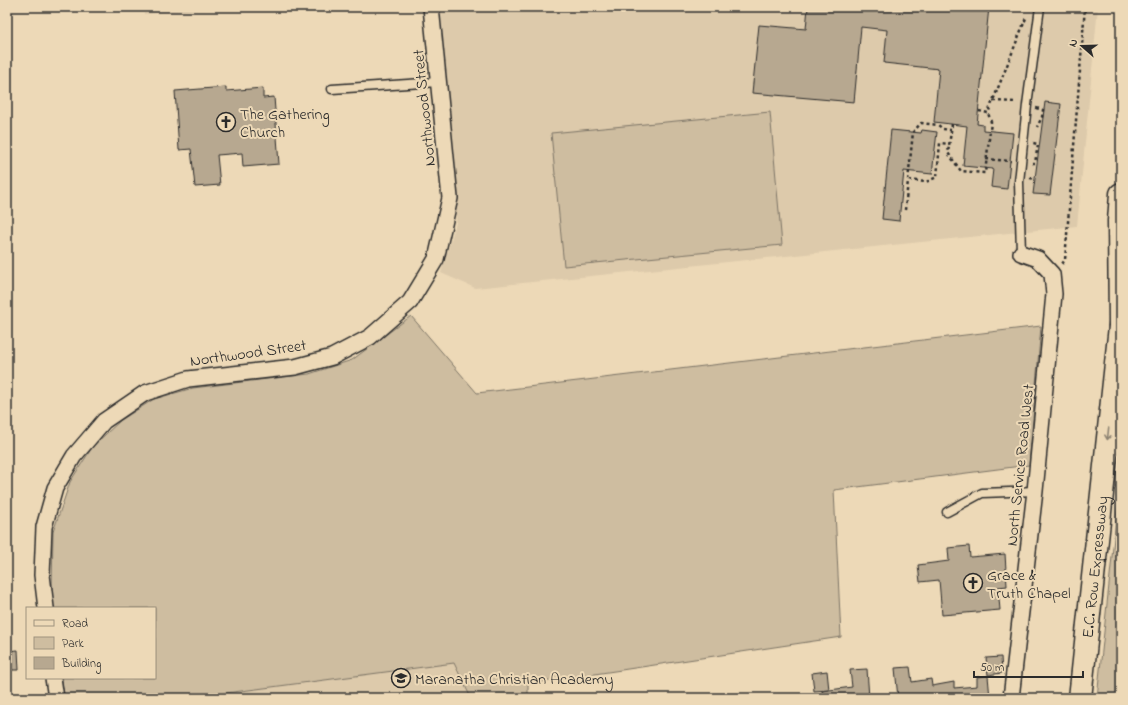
<svg xmlns="http://www.w3.org/2000/svg" width="1128" height="705" font-family="'Indie Flower',sans-serif">
<style>
.built{fill:#ddcaab}
.green{fill:#cebda0;stroke:#7c7466}
.building{fill:#b7a890;stroke:#2b2b2b}
.lines{fill:none;stroke-linecap:round;stroke-linejoin:round}
.lane-casing{stroke:#2b2b2b;stroke-width:11}
.street-casing{stroke:#2b2b2b;stroke-width:18}
.highway-casing{stroke:#2b2b2b;stroke-width:25}
.path{stroke:#2b2b2b;stroke-width:2.5;stroke-dasharray:3 3;stroke-linecap:butt}
.lane{stroke:#edd9b7;stroke-width:8}
.street{stroke:#edd9b7;stroke-width:15}
.highway{stroke:#edd9b7;stroke-width:22}
.oneway{stroke:#8c8271}
.labels{text-anchor:middle;stroke-width:4;stroke-linejoin:round;paint-order:stroke}
.street-label{font-size:16px;fill:#2b2b2b;stroke:#edd9b7}
.poi-label{font-size:16px;fill:#2b2b2b;stroke:#edd9b7;text-anchor:start}
</style>
<rect width="100%" height="100%" fill="#edd9b7"/>
<filter id="ink" filterUnits="userSpaceOnUse"><feTurbulence type="fractalNoise" baseFrequency=".025" numOctaves="2"/><feDisplacementMap in="SourceGraphic" scale="8" xChannelSelector="R" yChannelSelector="G"/><feConvolveMatrix kernelMatrix="1 2 1 2 8 2 1 2 1" color-interpolation-filters="sRGB"/></filter>
<g filter="url(#ink)">
<!-- built -->
<path class="built" d="M 144,7 L 231,7 L 144,14 Z
M 440,7 L 1098,7 L 1077,226 L 475,288 L 441,273 L 456,223 L 456,183 Z
M 454,663 L 471,698 L 188,698 Z"/>
<!-- green -->
<path class="green" d="M 770,112 L 782,245 L 564,266 L 551,133 Z
M 411,316 L 477,393 L 1041,326 L 1029,465 L 834,490 L 841,637 L 528,684 L 528,698 L 471,698 L 454,663 L 188,698 L 64,698 L 62,678 L 155,678 L 155,608 L 54,608 L 52,594 L 53,532 L 70,482 L 93,446 L 121,420 L 154,399 L 193,388 L 309,374 L 352,360 Z
M 1121,472 L 1121,698 L 1097,698 Z"/>
<!-- building -->
<path class="building" d="M 808,7 L 989,7 L 977,124 L 983,125 L 983,130 L 1013,133 L 1007,189 L 991,187 L 993,169 L 963,166 L 967,126 L 934,122 L 939,69 L 884,63 L 887,30 L 861,27 L 854,102 L 752,93 L 759,25 L 806,29 Z
M 226,87 L 226,91 L 263,88 L 263,98 L 274,97 L 279,164 L 243,167 L 242,153 L 217,155 L 220,185 L 195,187 L 191,149 L 179,150 L 175,91 Z
M 1045,102 L 1061,104 L 1050,195 L 1033,194 Z
M 891,130 L 921,133 L 922,130 L 937,132 L 932,174 L 904,171 L 899,221 L 882,219 Z
M 969,546 L 970,557 L 1005,554 L 1007,586 L 998,587 L 1000,610 L 942,615 L 939,580 L 920,582 L 918,565 L 949,561 L 948,548 Z
M 18,650 L 19,670 L 7,670 L 7,651 Z
M 1001,657 L 1002,673 L 988,675 L 986,658 Z
M 910,667 L 912,682 L 931,679 L 932,686 L 954,682 L 954,688 L 977,686 L 977,677 L 988,676 L 990,698 L 898,698 L 895,668 Z
M 867,669 L 869,698 L 823,698 L 822,691 L 852,687 L 850,670 Z
M 827,671 L 829,690 L 814,691 L 812,673 Z"/>
<g class="lines">
<defs>
<path id="lane" d="M 332,89 L 438,82
M 1021,253 L 1019,182 L 1027,105 L 1040,7
M 947,512 L 982,493 L 1035,491"/>
<path id="street" d="M 46,608 L 42,575 L 44,527 L 55,488 L 74,456 L 104,421 L 145,393 L 188,379 L 295,367 L 332,357 L 370,337 L 410,302 L 436,259 L 450,198 L 431,7
M 53,678 L 56,698
M 1011,698 L 1035,491 L 1054,294 L 1052,274 L 1038,259 L 1021,253"/>
<g id="highway">
<path d="M 1120,326 L 1119,221 L 1121,194"/>
<path id="s1" d="M 1080,698 L 1121,317"/>
</g>
</defs>
<!-- lane casing -->
<use href="#lane" class="lane-casing"/>
<!-- street casing -->
<use href="#street" class="street-casing"/>
<!-- highway casing -->
<use href="#highway" class="highway-casing"/>
<!-- path -->
<path class="path" d="M 993,101 L 1017,102
M 1036,108 L 1043,110 L 1042,117 L 1037,127
M 979,111 L 988,113 L 1026,18
M 952,124 L 948,153 L 961,171 L 985,173 L 991,122 L 988,113
M 986,159 L 1011,161
M 1032,163 L 1035,163 L 1038,144 L 1033,143
M 1030,178 L 1035,179
M 909,180 L 926,182 L 937,177 L 940,143 L 949,144
M 905,210 L 913,132 L 921,123 L 938,125 L 943,129 L 951,130
M 1062,264 L 1065,260 L 1085,7"/>
<!-- lane -->
<use href="#lane" class="lane"/>
<!-- street -->
<use href="#street" class="street"/>
<!-- highway -->
<use href="#highway" class="highway"/>
</g>
<!-- one-way arrows -->
<defs><path id="oneway-shaft" d="M-6 0H5M1.5-3L5.5 0L1.5 3" fill="none" stroke-width="1.6" stroke-linecap="round" stroke-linejoin="round"/></defs>
<use class="oneway" href="#oneway-shaft" transform="translate(1108 434) rotate(96)"/>
</g>
<!-- icons -->
<defs>
<symbol id="church-ring" viewBox="-11 -11 22 22"><circle r="9.5" fill="#edd9b7" stroke="#2b2b2b" stroke-width="1.5"/><path d="M-1.2-6h2.4v3.5h3.3v2.4h-3.3V6h-2.4V-.1h-3.3v-2.4h3.3Z" fill="#2b2b2b"/></symbol>
<symbol id="school-ring" viewBox="-11 -11 22 22"><circle r="9.5" fill="#edd9b7" stroke="#2b2b2b" stroke-width="1.5"/><path d="M0-5L7-2L0 1L-7-2ZM-4 1L0 2.5L4 1V4Q0 6-4 4Z" fill="#2b2b2b"/></symbol>
</defs>
<g fill-rule="evenodd">
<use href="#church-ring" x="215" y="111" width="22" height="22"/>
<use href="#church-ring" x="962" y="572" width="22" height="22"/>
<use href="#school-ring" x="390" y="667" width="22" height="22"/>
</g>
<g class="labels">
<!-- street labels -->
<g class="street-label">
<text transform="translate(423 108) rotate(-96)" y="6">Northwood Street</text>
<text transform="translate(248 352) rotate(-8)" y="6">Northwood Street</text>
<text transform="translate(1019 465) rotate(-84)" y="6">North Service Road West</text>
<text dy="6" stroke="none"><textPath href="#s1" startOffset="132">E.C. Row Expressway</textPath></text>
</g>
<!-- poi labels -->
<g class="poi-label">
<text x="240" y="119">The Gathering<tspan x="240" dy="18">Church</tspan></text>
<text x="987" y="580">Grace &amp;<tspan x="987" dy="18">Truth Chapel</tspan></text>
<text x="415" y="684">Maranatha Christian Academy</text>
</g>
</g>
<!-- margin -->
<rect width="1128" height="705" fill="none" stroke="#edd9b7" stroke-width="24"/>
<rect x="12" y="12" width="1104" height="681" fill="none" stroke="#2b2b2b" stroke-width="1.5" filter="url(#ink)"/>
<!-- legend -->
<rect x="26" y="607" width="130" height="72" fill="#edd9b7" stroke="#9f937f"/>
<rect x="34" y="620" width="20" height="6" fill="#edd9b7" stroke="#9f937f"/>
<text x="62" y="627" font-size="12" fill="#2b2b2b">Road</text>
<rect x="34" y="637" width="20" height="12" fill="#cebda0" stroke="#9f937f"/>
<text x="62" y="647" font-size="12" fill="#2b2b2b">Park</text>
<rect x="34" y="657" width="20" height="12" fill="#b7a890" stroke="#9f937f"/>
<text x="62" y="667" font-size="12" fill="#2b2b2b">Building</text>
<!-- north arrow -->
<g transform="translate(1082 46) rotate(290)" stroke="#edd9b7" stroke-width="3" paint-order="stroke">
<path d="M0-3L7 15L0 10L-7 15Z" fill="#2b2b2b"/>
<text y="-6" font-size="11" font-weight="bold" text-anchor="middle" fill="#2b2b2b">N</text>
</g>
<!-- scale -->
<path d="M974 671v6h109v-6" fill="none" stroke="#2b2b2b" stroke-width="2"/>
<text x="980" y="671" font-size="12" fill="#2b2b2b" stroke="#edd9b7" stroke-width="3" paint-order="stroke">50 m</text>
</svg>
